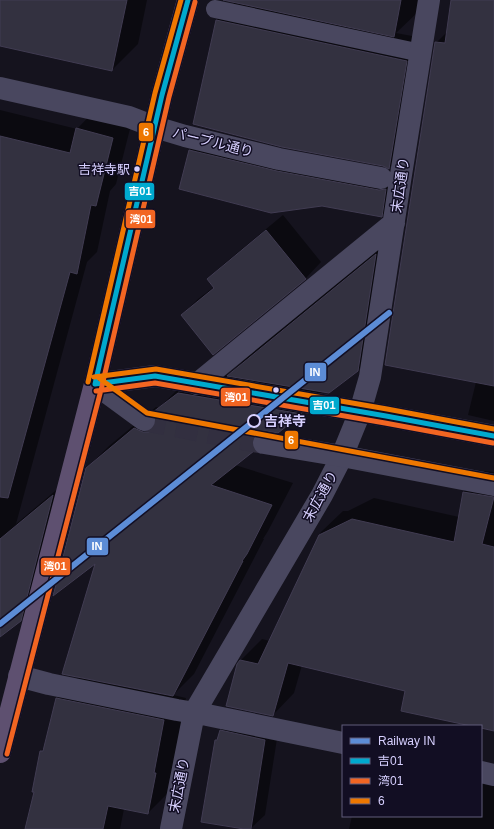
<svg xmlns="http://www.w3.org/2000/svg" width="494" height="829" font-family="Arial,'Noto Sans JP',sans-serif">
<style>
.shadow{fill:#0007}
.building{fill:#333140;stroke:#413c52}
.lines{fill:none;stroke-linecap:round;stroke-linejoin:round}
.tertiary-tunnel{stroke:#322f40;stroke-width:22;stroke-dasharray:22 11;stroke-linecap:butt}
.service{stroke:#49475f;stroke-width:18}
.minor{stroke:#49475f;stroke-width:22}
.tertiary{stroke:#49475f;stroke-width:22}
.primary{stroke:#5e5070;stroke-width:22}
.bus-1-casing{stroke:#120e23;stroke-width:8}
.bus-2-casing{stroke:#120e23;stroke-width:8}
.bus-3-casing{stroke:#120e23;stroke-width:8}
.bus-1{stroke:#00a9ce;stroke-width:5}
.bus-2{stroke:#f26522;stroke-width:5}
.bus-3{stroke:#e70;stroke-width:5}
.rail-1-casing{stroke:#120e23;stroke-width:9}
.rail-1{stroke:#5c8cd6;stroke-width:6}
.bus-dot{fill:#d7d0ff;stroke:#120e23;stroke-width:1.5}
.stop-dot{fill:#120e23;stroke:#d7d0ff;stroke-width:2}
.labels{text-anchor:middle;stroke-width:3;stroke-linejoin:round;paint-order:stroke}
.bus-label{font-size:13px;fill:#d7d0ff;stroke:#120e23;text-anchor:end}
.street-label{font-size:14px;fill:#d7d0ff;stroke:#120e23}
.stop-label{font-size:14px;font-weight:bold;fill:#d7d0ff;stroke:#120e23;text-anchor:start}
.line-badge{stroke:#120e23;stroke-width:1.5}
.badge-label{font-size:11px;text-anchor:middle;font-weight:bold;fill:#fff}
</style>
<rect width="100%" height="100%" fill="#15131e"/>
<!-- shadow -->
<path class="shadow" d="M 0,0 L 147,0 L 138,44 L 112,70 L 0,45 Z
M 237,0 L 420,0 L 418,12 L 396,33 L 428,39 L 410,146 L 389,168 L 384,165 L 282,146 L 194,124 L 217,20 Z
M 452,0 L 494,0 L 494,421 L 468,415 L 476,382 L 436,43 L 448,31 Z
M 97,108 L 133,117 L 116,184 L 110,191 L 97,252 L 87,262 L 16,524 L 73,476 L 42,599 L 20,620 L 0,635 L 0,110 L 77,129 Z
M 205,136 L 394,176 L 396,202 L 381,216 L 190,150 Z
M 283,215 L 321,262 L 306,278 L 213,353 L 182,315 L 198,299 L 214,287 L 208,279 L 224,264 Z
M 397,234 L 380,348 L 358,370 L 323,391 L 301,413 L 277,432 L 273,431 L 254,450 L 235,465 L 293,483 L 268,531 L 263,539 L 264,539 L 194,674 L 173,695 L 186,698 L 176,751 L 170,791 L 148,813 L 124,809 L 120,829 L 26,829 L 35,791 L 41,751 L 45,747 L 57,699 L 79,676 L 96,562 L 87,468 L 109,446 L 156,407 L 159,408 L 176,391 L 200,372 L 228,376 L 250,354 Z
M 485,471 L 494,472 L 494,730 L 481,727 L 481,726 L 475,726 L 407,690 L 302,665 L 294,693 L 273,715 L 238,664 L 241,660 L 262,639 L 270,641 L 321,532 L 343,511 L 348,511 L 374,498 L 459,517 L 463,492 Z
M 235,717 L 279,726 L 265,815 L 250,829 L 216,740 L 219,737 L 220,731 Z
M 481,763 L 494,766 L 494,829 L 349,829 L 352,816 L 481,816 Z"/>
<!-- building -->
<path class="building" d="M 0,0 L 127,0 L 112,71 L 0,46 Z
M 223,0 L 401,0 L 394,37 Z
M 451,0 L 494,0 L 494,386 L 385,365 L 435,42 L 445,43 Z
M 216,20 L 407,61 L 389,169 L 383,166 L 282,147 L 193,124 Z
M 76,128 L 113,138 L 96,206 L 91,205 L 77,274 L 70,272 L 8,498 L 0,497 L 0,136 L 70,153 Z
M 189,150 L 277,171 L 379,190 L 386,189 L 382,217 L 322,206 L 271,213 L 179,189 Z
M 266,230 L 306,279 L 213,355 L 181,315 L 214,288 L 207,279 Z
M 376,254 L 358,371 L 329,393 L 227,376 Z
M 178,393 L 302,414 L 278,433 L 266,431 L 259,431 L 255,435 L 252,441 L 252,447 L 254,451 L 211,485 L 272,505 L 247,554 L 242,561 L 243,561 L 173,696 L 62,674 L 95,564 L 53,596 L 86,468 L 134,428 L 143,432 L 149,432 L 154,428 L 156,421 L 156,415 L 153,412 Z
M 463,492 L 494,497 L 482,544 L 494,547 L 494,731 L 481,728 L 481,726 L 471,726 L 401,711 L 405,691 L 288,663 L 273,716 L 226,706 L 237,664 L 240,660 L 258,664 L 319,535 L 352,519 L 454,542 Z
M 53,495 L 21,621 L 0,637 L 0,539 Z
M 56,698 L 164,720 L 154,773 L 156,773 L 148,814 L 108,806 L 103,829 L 25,829 L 34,792 L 32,792 L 40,751 L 43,751 Z
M 220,730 L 265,740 L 251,829 L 244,829 L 201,822 L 215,740 L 217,740 Z"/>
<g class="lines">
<!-- tertiary-tunnel -->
<path class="tertiary-tunnel" d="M 144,420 L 264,443"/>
<!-- service -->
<path class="service" d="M 215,9 L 421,53"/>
<!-- minor -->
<path class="minor" d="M 0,88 L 129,117 L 155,127 L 185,136 L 279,159 L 381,178
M 197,384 L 394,223
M 19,676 L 49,684 L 177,710 L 207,715 L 343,743
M 481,772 L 494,775
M 171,829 L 194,713 L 322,495 L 342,456 L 360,412 L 370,377 L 400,181 L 429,0"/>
<!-- tertiary -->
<path class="tertiary" d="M 95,384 L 155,376 L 386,416 L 494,436
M 95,384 L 144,420
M 264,443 L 342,456 L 494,485"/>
<!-- primary -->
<path class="primary" d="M 0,752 L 95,384 L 162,95 L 188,0"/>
<defs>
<path id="bus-1" d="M 95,384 L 155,376 L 386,416 L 494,436
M 95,384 L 162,95 L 188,0"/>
<path id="bus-2" d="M 96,391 L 155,383 L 385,423 L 493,443
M 7,754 L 102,386 L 169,97 L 195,2"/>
<path id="bus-3" d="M 94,377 L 156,369 L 387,409 L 494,429
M 99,378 L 147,413 L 494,478
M 88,382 L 155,93 L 181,0"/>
</defs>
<!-- bus-1 casing -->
<use href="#bus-1" class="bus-1-casing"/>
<!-- bus-2 casing -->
<use href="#bus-2" class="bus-2-casing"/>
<!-- bus-3 casing -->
<use href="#bus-3" class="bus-3-casing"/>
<!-- bus-1 -->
<use href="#bus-1" class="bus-1"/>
<!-- bus-2 -->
<use href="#bus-2" class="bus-2"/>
<!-- bus-3 -->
<use href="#bus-3" class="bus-3"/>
<defs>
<path id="rail-1" d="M 0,624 L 389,313"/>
</defs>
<!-- rail-1 casing -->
<use href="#rail-1" class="rail-1-casing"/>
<!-- rail-1 -->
<use href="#rail-1" class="rail-1"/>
</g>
<!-- markers -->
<g class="bus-dot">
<circle cx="137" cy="169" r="3.5"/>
<circle cx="276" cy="390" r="3.5"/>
</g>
<circle class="stop-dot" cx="254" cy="421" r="6"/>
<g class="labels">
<!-- bus labels -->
<g class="bus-label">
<text x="130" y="174">吉祥寺駅</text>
</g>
<!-- street labels -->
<g class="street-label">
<text transform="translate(213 142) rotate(14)" y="5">パープル通り</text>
<text transform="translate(400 185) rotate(-82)" y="5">末広通り</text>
<text transform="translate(320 496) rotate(-61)" y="5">末広通り</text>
<text transform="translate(179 785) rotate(-79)" y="5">末広通り</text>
</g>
<!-- stop labels -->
<g class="stop-label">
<text x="264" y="426">吉祥寺</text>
</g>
</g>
<g class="line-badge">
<rect x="138" y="122" width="16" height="20" rx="4" fill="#e70"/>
<rect x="124" y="182" width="31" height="19" rx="4" fill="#00a9ce"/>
<rect x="125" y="209" width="31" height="20" rx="4" fill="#f26522"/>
<rect x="304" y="362" width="23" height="20" rx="4" fill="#5c8cd6"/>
<rect x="220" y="387" width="31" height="20" rx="4" fill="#f26522"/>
<rect x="309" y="396" width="31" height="19" rx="4" fill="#00a9ce"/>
<rect x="284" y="430" width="15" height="20" rx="4" fill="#e70"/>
<rect x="86" y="537" width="23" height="19" rx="4" fill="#5c8cd6"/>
<rect x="40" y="557" width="31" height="19" rx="4" fill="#f26522"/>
</g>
<g class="badge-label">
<text x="146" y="136">6</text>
<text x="140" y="195">吉01</text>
<text x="141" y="223">湾01</text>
<text x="315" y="376">IN</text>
<text x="236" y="401">湾01</text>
<text x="324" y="409">吉01</text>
<text x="291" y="444">6</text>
<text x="97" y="550">IN</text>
<text x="55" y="570">湾01</text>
</g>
<!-- legend -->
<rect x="342" y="725" width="140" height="92" fill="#120e23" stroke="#615c7b"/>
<rect x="350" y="738" width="20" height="6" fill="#5c8cd6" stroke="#615c7b"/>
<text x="378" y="745" font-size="12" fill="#d7d0ff">Railway IN</text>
<rect x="350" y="758" width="20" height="6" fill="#00a9ce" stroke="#615c7b"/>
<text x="378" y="765" font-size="12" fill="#d7d0ff">吉01</text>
<rect x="350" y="778" width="20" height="6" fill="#f26522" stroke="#615c7b"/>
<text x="378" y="785" font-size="12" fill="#d7d0ff">湾01</text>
<rect x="350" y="798" width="20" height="6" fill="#ee7700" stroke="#615c7b"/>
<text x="378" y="805" font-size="12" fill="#d7d0ff">6</text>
</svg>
